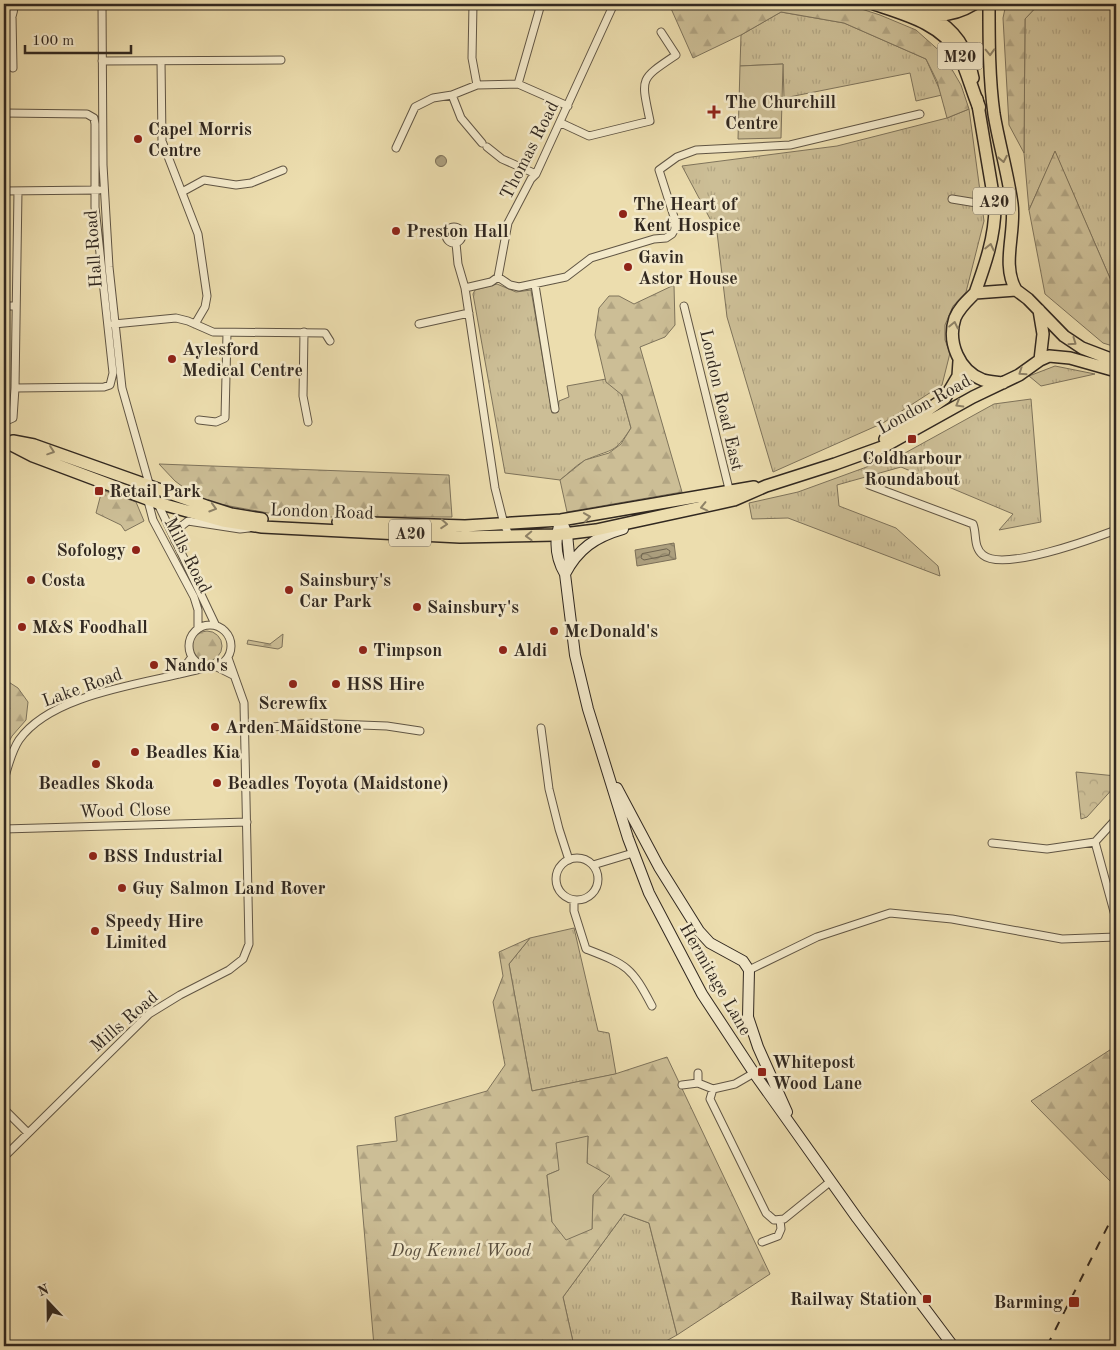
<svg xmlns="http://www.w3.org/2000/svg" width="1120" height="1350" font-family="'Old Standard TT',serif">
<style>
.grass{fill:url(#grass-tufts);stroke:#7e735b}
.forest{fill:url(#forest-firs);stroke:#7e735b;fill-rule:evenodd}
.park{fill:url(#park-crowns);stroke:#7e735b}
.garden{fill:#ccbe96;stroke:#7e735b}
.water{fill:url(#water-waves);stroke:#7b6f58}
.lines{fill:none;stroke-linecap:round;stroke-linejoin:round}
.shore{stroke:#6e644f;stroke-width:1}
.minor-casing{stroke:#605544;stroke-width:9}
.secondary-casing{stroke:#312820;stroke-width:12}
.primary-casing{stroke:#312820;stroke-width:14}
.motorway-casing{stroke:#312820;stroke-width:15}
.minor{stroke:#f3e9ca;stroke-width:7}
.secondary{stroke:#f3e9ca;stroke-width:10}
.primary{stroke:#ecddae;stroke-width:11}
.motorway{stroke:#ecddae;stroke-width:12}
.rail{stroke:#312820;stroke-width:2;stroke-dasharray:9 9;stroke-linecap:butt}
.oneway{stroke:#8e8267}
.poi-dot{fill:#8f2418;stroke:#f3e9ca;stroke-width:2}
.labels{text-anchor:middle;stroke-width:5;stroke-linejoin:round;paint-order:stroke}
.shield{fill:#f3e9ca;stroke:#6b6253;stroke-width:1}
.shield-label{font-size:16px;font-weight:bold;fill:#312820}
.poi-label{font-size:18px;font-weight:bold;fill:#312820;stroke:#f3e9ca;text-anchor:start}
.street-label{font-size:18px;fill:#312820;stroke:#f3e9ca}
.park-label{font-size:18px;font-style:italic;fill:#584e3e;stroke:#f3e9ca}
</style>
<defs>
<pattern id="grass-tufts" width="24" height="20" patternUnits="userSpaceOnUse" patternTransform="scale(1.25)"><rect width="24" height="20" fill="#ccbe96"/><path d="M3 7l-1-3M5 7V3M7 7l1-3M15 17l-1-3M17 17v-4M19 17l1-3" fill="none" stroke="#b0a381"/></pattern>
<pattern id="forest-firs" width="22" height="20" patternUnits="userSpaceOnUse" patternTransform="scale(1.25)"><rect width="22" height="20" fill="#ccbe96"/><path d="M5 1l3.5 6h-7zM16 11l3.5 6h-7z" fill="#b0a381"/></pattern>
<pattern id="park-crowns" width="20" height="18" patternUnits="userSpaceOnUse" patternTransform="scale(1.25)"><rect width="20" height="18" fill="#ccbe96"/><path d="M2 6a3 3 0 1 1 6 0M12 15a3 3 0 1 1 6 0" fill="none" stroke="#b0a381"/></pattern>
<pattern id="water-waves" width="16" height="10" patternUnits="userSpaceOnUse" patternTransform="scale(1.25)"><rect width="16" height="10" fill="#ac9f7e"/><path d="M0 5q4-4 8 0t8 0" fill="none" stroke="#8d8267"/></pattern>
</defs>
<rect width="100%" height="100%" fill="#ecddae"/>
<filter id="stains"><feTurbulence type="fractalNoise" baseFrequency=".004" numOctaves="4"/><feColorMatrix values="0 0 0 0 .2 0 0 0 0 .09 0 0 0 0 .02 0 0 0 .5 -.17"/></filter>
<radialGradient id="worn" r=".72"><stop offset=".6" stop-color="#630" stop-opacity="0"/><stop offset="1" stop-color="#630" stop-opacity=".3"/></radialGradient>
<!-- grass -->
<path class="grass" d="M 1039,4 L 1116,4 L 1116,292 L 1055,152 L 1029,210 L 1024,153 L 1025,19 Z
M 781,12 L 844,23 L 926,59 L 942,95 L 916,101 L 910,73 L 784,98 L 783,64 L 740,66 L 741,35 Z
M 969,109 L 984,221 L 966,292 L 953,306 L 945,325 L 945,340 L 950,353 L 942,385 L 883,423 L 773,472 L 727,317 L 717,232 L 682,166 L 837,146 L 947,118 Z
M 497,284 L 516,292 L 531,290 L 552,413 L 558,412 L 559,401 L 569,397 L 567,386 L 606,379 L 622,395 L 631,428 C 614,454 614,448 588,459 C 578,463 569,473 560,480 L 505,473 L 473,294 L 475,290 Z
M 1055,366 L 1095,374 L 1041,386 L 1029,376 Z
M 1031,399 L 1041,522 L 999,530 L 1013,514 L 901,467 L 837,485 L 839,506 L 896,528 L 938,566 L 940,576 L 788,518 L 752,519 L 749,503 L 798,492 L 905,453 L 994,404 Z
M 574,928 L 598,1031 L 609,1033 L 616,1074 L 532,1091 L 509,964 L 530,938 Z
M 624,1214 L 649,1223 L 677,1335 L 657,1346 L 574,1346 L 563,1297 Z"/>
<!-- forest -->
<path class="forest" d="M 669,4 L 846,4 L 880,15 L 916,30 L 943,54 L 961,85 L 969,109 L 947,118 L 937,81 L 926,59 L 844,23 L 781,12 L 741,35 L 693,58 Z
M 918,4 L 958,4 C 945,9 931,9 918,4 Z
M 1006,4 L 1039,4 L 1025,19 L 1024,153 L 1009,125 L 1003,18 Z
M 1055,151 L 1116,292 L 1116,347 L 1103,343 L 1045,294 L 1029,210 Z
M 674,285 L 675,325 L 665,337 L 640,347 L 682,492 L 567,512 L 560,480 L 585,460 L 609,453 L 621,444 L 631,428 L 622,395 L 606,382 L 595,335 L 599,308 L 609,296 L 619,296 L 634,304 Z
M 159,464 L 449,475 L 452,517 L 290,517 L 202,501 L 175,481 Z
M 102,490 L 136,502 L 144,521 L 125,531 L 121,525 L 96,513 Z
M192 646a15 15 0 1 1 30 0a15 15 0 1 1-30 0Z
M 283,634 L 282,647 L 278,649 L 247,644 L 248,640 L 270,644 Z
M 4,679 L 18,688 L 28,702 L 26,720 L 12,736 L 4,751 Z
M 530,938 L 509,964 L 532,1091 L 615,1074 L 667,1057 L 770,1274 L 677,1335 L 649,1223 L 624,1214 L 563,1297 L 574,1346 L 374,1346 L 357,1146 L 397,1141 L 395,1117 L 487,1091 L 505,1065 L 493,1002 L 503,976 L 499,952 ZM 588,1136 L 587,1163 L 593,1195 L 592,1229 L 552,1222 L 547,1175 L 559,1170 Z
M 1116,1046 L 1116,1187 L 1031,1101 Z"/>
<!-- park -->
<path class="park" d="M 1076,772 L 1116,776 L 1116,785 L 1087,817 L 1081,819 Z"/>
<!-- garden -->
<path class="garden" d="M 783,64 L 781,138 L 738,139 L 740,66 Z
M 588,1136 L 587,1163 L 610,1176 L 593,1195 L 592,1229 L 566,1240 L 552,1222 L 547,1175 L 559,1170 L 556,1143 Z"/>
<!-- water -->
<path class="water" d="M435.5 161a5.5 5.5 0 1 1 11 0a5.5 5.5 0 1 1-11 0Z
M 674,543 L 676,559 L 637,566 L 635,550 Z"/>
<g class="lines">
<!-- shore -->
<path class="shore" d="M 667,549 L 670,551 L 669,555 L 644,560 L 641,558 L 642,554 Z"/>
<defs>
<path id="minor" d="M 102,4 L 103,165 L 109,267 L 122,388 L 150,487 L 215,624
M 473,4 L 472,58 L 477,85
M 12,16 L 13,68
M 4,30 C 11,25 14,12 14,4
M 102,61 L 281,60
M 161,61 L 162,141 L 198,234 L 207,296 L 205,307 L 195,324
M 518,84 L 541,4
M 452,95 L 461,118 L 482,143
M 4,113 L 87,114 L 94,118 L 95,124 L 95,207 L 113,373 L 110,385 L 104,387 L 15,388 L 18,191
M 561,123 L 589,136 L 650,121 C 641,77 639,80 676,55 L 661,32
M 487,147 L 502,159 L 536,174
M 396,148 L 415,107 L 433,98 L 452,95 L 477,85 L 518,84 L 568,106
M 4,191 L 99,190
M 182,192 L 204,180 L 236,185 L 251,183 L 283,170
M 952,199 L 995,206
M446 235a8 8 0 1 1 16 0a8 8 0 1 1-16 0Z
M 456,243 L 458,264 L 465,288 L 495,488 L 504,524 L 510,537
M 498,277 L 510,285 L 519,287 L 566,277 L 591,258 L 654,239 L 666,238 L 672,234 L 676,227 L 675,220 L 659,170 L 677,157 L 696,150 L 790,145 L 920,114
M 535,285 L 555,409
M 465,288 L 491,282 L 498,277 L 508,223 L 531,179 L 536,174 L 612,8
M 4,306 L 16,306
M 684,306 L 730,493
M 114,324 L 176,318 L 188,321 L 213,332 L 325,333 L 330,341
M 419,324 L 469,313
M 304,332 L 303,396 L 308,422
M 199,420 L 216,422 L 225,418 L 227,333
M 4,422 L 13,418 L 15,388
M 869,485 L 973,524 C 977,534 973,547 983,555 C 1003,572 1092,539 1116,530
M 147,497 L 153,520 L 194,597 L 198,610 L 198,627
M 175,541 L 179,528 L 188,521 L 240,529 L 249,528
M189 646a21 21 0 1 1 42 0a21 21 0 1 1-42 0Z
M 215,666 L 233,675
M 179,674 L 192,657
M 541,728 L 549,789 L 559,829 L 569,860
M 246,730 L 309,723 L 387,726 L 420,731
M 4,780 C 8,767 11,752 19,740 C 53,691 154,683 208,667
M 4,829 L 247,822
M 1095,842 L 1116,819
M 992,843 L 1047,849 L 1095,842 L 1116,919
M556 879a21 21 0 1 1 42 0a21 21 0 1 1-42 0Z
M 593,865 L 633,853
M 574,900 L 574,911 L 586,949 C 627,965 631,966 652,1006
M 749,970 L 817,937 L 890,913 L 952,919 L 1062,939 L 1116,937
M 698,1073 L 698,1083
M 754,1073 L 735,1084 L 713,1089 L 710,1099 L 766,1213 L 774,1220 L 784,1219 L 831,1181
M 682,1085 L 698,1083 L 713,1089
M 4,1109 L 28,1133
M 4,1157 L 149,1014 L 180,995 L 229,970 L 243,959 L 249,944 L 244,703 L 228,658
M 762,1242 L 778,1236 L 781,1229 L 780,1220"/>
<path id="secondary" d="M 561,520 C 554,539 555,557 565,574 L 575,655 L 588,709 L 628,838 L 649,893 L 702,994 L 754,1073 L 857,1218 L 953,1346
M 564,527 L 567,534 L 570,565
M 565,574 C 578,549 595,537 623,529
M 617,788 L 659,867 L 699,931 L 710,943 L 743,961 L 749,970 L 748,1017 L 758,1047 L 787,1112"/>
<path id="primary" d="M 904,4 C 926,19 951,18 974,4
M 989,4 C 989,41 989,78 994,114 C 999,144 1008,174 1012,204 C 1016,232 1001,264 1016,290
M 929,15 C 956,30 967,48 973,78
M 975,293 C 985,265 995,237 995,206 L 977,99
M 1039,310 L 1043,334 L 1040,360
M 1003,383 C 996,382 989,382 983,380 C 959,371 947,342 955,318 C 959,308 967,301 975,293 L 1016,290 L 1028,299 L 1064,336 L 1082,348 L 1116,361
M 885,439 L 945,398 L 958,376 L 959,361
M 4,441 L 33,456 L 158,503 L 223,521 L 262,527 L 460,537 L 555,535 L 596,530 L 734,500 L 766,486 L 835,464 L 885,446 L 973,397 L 1019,375 L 1040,360 L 1049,356 L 1070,358 L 1116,371
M 13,441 L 34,445 L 206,506 L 231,514 L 262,519
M 338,522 L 465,526 L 561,520 L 754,487"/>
<path id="motorway" d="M 875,4 C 905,14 943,24 959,54 C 967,70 972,90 979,107"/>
</defs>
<!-- minor casing -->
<use href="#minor" class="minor-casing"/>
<!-- secondary casing -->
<use href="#secondary" class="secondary-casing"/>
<!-- primary casing -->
<use href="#primary" class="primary-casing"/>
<!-- motorway casing -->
<use href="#motorway" class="motorway-casing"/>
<!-- minor -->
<use href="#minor" class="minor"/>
<!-- secondary -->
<use href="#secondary" class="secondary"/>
<!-- primary -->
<use href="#primary" class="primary"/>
<!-- motorway -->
<use href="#motorway" class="motorway"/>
<!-- rail -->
<path class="rail" d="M 1047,1346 L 1116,1210"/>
</g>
<!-- one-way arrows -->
<defs><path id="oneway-chevron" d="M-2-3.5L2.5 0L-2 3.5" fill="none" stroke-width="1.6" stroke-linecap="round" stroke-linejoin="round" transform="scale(1.25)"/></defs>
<g class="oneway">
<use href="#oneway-chevron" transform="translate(990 52) rotate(88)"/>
<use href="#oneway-chevron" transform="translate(1003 159) rotate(79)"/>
<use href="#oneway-chevron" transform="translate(990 247) rotate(-77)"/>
<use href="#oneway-chevron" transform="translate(954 325) rotate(-78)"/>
<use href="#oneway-chevron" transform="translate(1073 342) rotate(35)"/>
<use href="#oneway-chevron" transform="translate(1022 372) rotate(146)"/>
<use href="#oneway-chevron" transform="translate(959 404) rotate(150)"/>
<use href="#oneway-chevron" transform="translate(51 451) rotate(19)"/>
<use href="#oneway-chevron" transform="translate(704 507) rotate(167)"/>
<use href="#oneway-chevron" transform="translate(213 508) rotate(17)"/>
<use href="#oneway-chevron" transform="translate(587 517) rotate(-8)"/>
<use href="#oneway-chevron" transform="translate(444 524) rotate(4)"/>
<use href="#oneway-chevron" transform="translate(529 536) rotate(178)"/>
</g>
<!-- markers -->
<g class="poi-dot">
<path d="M711.5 104.5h5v5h5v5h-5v5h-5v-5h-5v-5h5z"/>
<circle cx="138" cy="139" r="5"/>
<circle cx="623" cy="214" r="5"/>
<circle cx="396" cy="231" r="5"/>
<circle cx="628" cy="267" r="5"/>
<circle cx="172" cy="359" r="5"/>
<rect x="907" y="434" width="10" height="10" rx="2.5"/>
<rect x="94" y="486" width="10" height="10" rx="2.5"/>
<circle cx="136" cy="550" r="5"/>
<circle cx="31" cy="580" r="5"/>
<circle cx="289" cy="590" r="5"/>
<circle cx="417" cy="607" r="5"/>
<circle cx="22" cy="627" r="5"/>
<circle cx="554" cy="631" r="5"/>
<circle cx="363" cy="650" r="5"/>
<circle cx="503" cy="650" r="5"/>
<circle cx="154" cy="665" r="5"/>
<circle cx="293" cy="684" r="5"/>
<circle cx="336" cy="684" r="5"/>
<circle cx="215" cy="727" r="5"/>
<circle cx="135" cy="752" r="5"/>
<circle cx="96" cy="764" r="5"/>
<circle cx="217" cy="783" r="5"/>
<circle cx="93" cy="856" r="5"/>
<circle cx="122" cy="888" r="5"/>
<circle cx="95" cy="931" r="5"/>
<rect x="757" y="1067" width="10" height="10" rx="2.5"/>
<rect x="922" y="1294" width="10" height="10" rx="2.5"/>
<rect x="1068" y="1296" width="12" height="12" rx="2.5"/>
</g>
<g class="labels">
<!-- shield labels -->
<g class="shield">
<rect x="937.5" y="42.5" width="45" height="27" rx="4"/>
<rect x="973" y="187.5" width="42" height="27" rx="4"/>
<rect x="389" y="519.5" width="42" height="27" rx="4"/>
</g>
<g class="shield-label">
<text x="960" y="62">M20</text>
<text x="994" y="207">A20</text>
<text x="410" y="539">A20</text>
</g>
<!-- poi labels -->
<g class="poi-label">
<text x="725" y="108">The Churchill<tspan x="725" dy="21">Centre</tspan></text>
<text x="148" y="135">Capel Morris<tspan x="148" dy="21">Centre</tspan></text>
<text x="633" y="210">The Heart of<tspan x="633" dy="21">Kent Hospice</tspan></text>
<text x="406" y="237">Preston Hall</text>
<text x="638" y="263">Gavin<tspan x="638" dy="21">Astor House</tspan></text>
<text x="182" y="355">Aylesford<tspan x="182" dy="21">Medical Centre</tspan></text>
<text x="912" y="464" text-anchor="middle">Coldharbour<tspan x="912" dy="21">Roundabout</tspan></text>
<text x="109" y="497">Retail Park</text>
<text x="126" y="556" text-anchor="end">Sofology</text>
<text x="41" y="586">Costa</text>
<text x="299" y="586">Sainsbury's<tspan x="299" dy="21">Car Park</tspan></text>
<text x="427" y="613">Sainsbury's</text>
<text x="32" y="633">M&amp;S Foodhall</text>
<text x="564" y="637">McDonald's</text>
<text x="373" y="656">Timpson</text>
<text x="513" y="656">Aldi</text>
<text x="164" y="671">Nando's</text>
<text x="346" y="690">HSS Hire</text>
<text x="293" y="709" text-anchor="middle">Screwfix</text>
<text x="225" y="733">Arden Maidstone</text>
<text x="145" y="758">Beadles Kia</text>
<text x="96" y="789" text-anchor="middle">Beadles Skoda</text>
<text x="227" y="789">Beadles Toyota (Maidstone)</text>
<text x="103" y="862">BSS Industrial</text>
<text x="132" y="894">Guy Salmon Land Rover</text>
<text x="105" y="927">Speedy Hire<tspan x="105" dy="21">Limited</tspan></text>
<text x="772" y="1068">Whitepost<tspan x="772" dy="21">Wood Lane</tspan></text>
<text x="917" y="1305" text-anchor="end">Railway Station</text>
<text x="1063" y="1308" text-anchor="end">Barming</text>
</g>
<!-- street labels -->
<g class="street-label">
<text transform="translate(529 150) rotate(-63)" y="6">Thomas Road</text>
<text transform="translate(93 249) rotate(-94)" y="6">Hall Road</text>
<text transform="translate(722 400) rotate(77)" y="6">London Road East</text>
<text transform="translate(924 404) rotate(-29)" y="6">London Road</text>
<text transform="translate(322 511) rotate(2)" y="6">London Road</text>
<text transform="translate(188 555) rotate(63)" y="6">Mills Road</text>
<text transform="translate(82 687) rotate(-20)" y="6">Lake Road</text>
<text transform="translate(125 810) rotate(-2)" y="6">Wood Close</text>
<text transform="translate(716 979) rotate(60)" y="6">Hermitage Lane</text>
<text transform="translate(124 1021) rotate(-41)" y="6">Mills Road</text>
</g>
<!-- park labels -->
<g class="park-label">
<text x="461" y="1256">Dog Kennel Wood</text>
</g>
</g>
<!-- margin -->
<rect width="1120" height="1350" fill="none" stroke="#ecddae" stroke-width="20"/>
<rect x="5" y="5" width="1110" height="1340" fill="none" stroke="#312820" stroke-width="2.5"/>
<rect x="10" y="10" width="1100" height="1330" fill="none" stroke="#312820"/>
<!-- north arrow -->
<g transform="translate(48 1302) rotate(338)" stroke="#f3e9ca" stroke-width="4" paint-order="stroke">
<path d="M0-4L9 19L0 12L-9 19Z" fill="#312820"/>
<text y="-8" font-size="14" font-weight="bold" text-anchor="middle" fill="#312820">N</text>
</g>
<!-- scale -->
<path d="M25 45v8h106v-8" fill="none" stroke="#312820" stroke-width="2.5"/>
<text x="32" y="45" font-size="15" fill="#312820" stroke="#f3e9ca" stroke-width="4" paint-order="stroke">100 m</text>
<rect width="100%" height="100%" filter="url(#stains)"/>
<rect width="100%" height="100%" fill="url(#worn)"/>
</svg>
